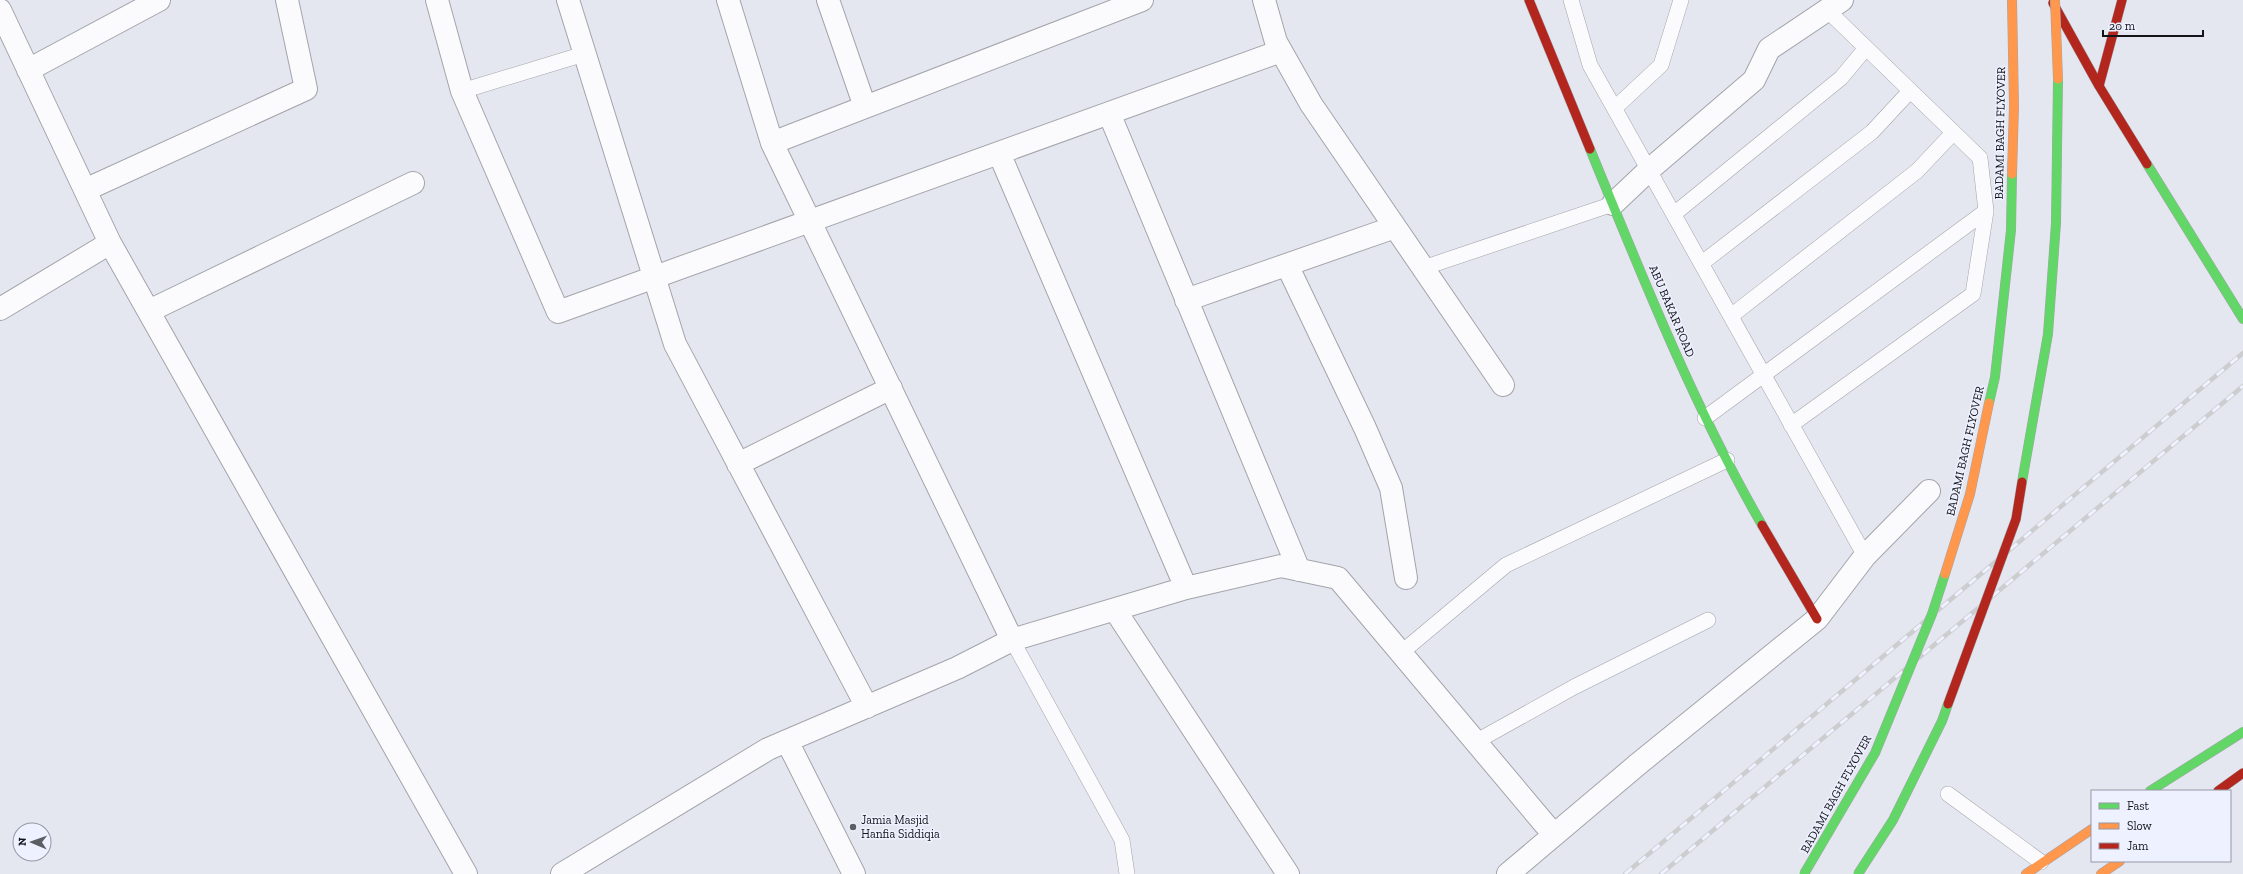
<svg xmlns="http://www.w3.org/2000/svg" width="2243" height="874" font-family="'Zilla Slab',serif">
<style>
.lines{fill:none;stroke-linecap:round;stroke-linejoin:round}
.lane-casing{stroke:#a3a4ab;stroke-width:16}
.street-casing{stroke:#a3a4ab;stroke-width:24}
.fast-casing{stroke:#a3a4ab;stroke-width:10}
.slow-casing{stroke:#a3a4ab;stroke-width:10}
.jam-casing{stroke:#a3a4ab;stroke-width:10}
.lane{stroke:#fbfbfd;stroke-width:15}
.street{stroke:#fbfbfd;stroke-width:22}
.fast{stroke:#63d668;stroke-width:9}
.slow{stroke:#ff974d;stroke-width:9}
.jam{stroke:#b3261e;stroke-width:9}
.rail-casing{stroke:#cccdcf;stroke-width:4.5}
.rail{stroke:#eef1ff;stroke-width:3;stroke-dasharray:9;stroke-linecap:butt}
.fast-bridge-casing{stroke:#a3a4ab;stroke-width:10;stroke-linecap:butt}
.slow-bridge-casing{stroke:#a3a4ab;stroke-width:10;stroke-linecap:butt}
.jam-bridge-casing{stroke:#a3a4ab;stroke-width:10;stroke-linecap:butt}
.fast-bridge{stroke:#63d668;stroke-width:9}
.slow-bridge{stroke:#ff974d;stroke-width:9}
.jam-bridge{stroke:#b3261e;stroke-width:9}
.poi-dot{fill:#5c5e64;stroke:#eef1ff;stroke-width:1.5}
.labels{text-anchor:middle;stroke-width:3;stroke-linejoin:round;paint-order:stroke}
.street-label{font-size:12px;fill:#131419;stroke:#eef1ff}
.poi-label{font-size:12px;fill:#131419;stroke:#eef1ff;text-anchor:start}
</style>
<rect width="100%" height="100%" fill="#e5e7f0"/>
<g class="lines">
<defs>
<path id="lane" d="M 1571,0 L 1590,65 L 1865,556
M 462,91 L 584,54
M 1615,108 L 1661,65 L 1681,0
M 1674,214 L 1841,78 L 1866,48
M 1702,263 L 1872,132 L 1910,91
M 1423,268 L 1613,204
M 1731,316 L 1917,171 L 1953,133
M 1705,418 L 1986,211
M 1791,425 L 1973,294 L 1986,211 L 1980,158 L 1827,10
M 1012,640 L 1122,840 L 1127,874
M 1402,652 L 1506,565 L 1727,460
M 1477,741 L 1574,687 L 1708,620
M 1948,794 L 2041,862"/>
<path id="street" d="M 437,0 L 462,91 L 558,312 L 1281,51
M 568,0 L 675,344 L 867,707
M 728,0 L 772,143
M 828,0 L 865,107
M 1264,0 L 1276,42 L 1311,104 L 1503,385
M 0,10 L 110,243
M 28,70 L 159,0
M 1109,113 L 1299,570
M 999,153 L 1186,588
M 85,190 L 306,89 L 287,0
M 1613,204 L 1650,169 L 1754,80 L 1769,49 L 1842,0
M 1287,265 L 1365,428 L 1391,488 L 1406,578
M 1186,300 L 1395,227
M 0,309 L 110,243 L 466,874
M 149,311 L 413,183
M 738,464 L 891,388
M 1115,610 L 1288,874
M 1012,640 L 1186,588 L 1281,566 L 1338,578 L 1554,835
M 787,741 L 854,874
M 562,874 L 768,749 L 957,668 L 1012,640 L 772,143 L 1142,0
M 1508,874 L 1637,765 L 1817,619 L 1865,556 L 1929,491"/>
<path id="fast" d="M 1590,149 C 1642,276 1693,405 1762,525
M 2147,164 L 2243,319
M 2150,791 L 2243,732"/>
<path id="slow" d="M 2026,874 L 2092,829
M 2101,874 L 2120,861"/>
<path id="jam" d="M 1529,0 L 1590,149
M 2122,0 L 2099,86 L 2147,164
M 2053,3 L 2099,86
M 1762,525 L 1817,619
M 2218,791 L 2243,773"/>
</defs>
<!-- lane casing -->
<use href="#lane" class="lane-casing"/>
<!-- street casing -->
<use href="#street" class="street-casing"/>
<!-- fast casing -->
<use href="#fast" class="fast-casing"/>
<!-- slow casing -->
<use href="#slow" class="slow-casing"/>
<!-- jam casing -->
<use href="#jam" class="jam-casing"/>
<!-- lane -->
<use href="#lane" class="lane"/>
<!-- street -->
<use href="#street" class="street"/>
<!-- fast -->
<use href="#fast" class="fast"/>
<!-- slow -->
<use href="#slow" class="slow"/>
<!-- jam -->
<use href="#jam" class="jam"/>
<defs>
<path id="rail" d="M 1625,874 L 2243,353
M 1661,874 L 2243,386"/>
</defs>
<!-- rail casing -->
<use href="#rail" class="rail-casing"/>
<!-- rail -->
<use href="#rail" class="rail"/>
<defs>
<path id="fast-bridge" d="M 1989,403 L 1995,377 L 2011,230 L 2012,174
M 2022,482 L 2048,334 L 2056,223 L 2058,79
M 1804,874 L 1875,753 L 1932,614 L 1945,574
M 1858,874 L 1893,820 L 1942,721 L 1948,704"/>
<path id="slow-bridge" d="M 2012,0 L 2014,106 L 2012,174
M 2055,0 L 2058,79
M 1945,574 L 1970,494 L 1989,403"/>
<path id="jam-bridge" d="M 1948,704 L 2016,519 L 2022,482"/>
</defs>
<!-- fast-bridge casing -->
<use href="#fast-bridge" class="fast-bridge-casing"/>
<!-- slow-bridge casing -->
<use href="#slow-bridge" class="slow-bridge-casing"/>
<!-- jam-bridge casing -->
<use href="#jam-bridge" class="jam-bridge-casing"/>
<!-- fast-bridge -->
<use href="#fast-bridge" class="fast-bridge"/>
<!-- slow-bridge -->
<use href="#slow-bridge" class="slow-bridge"/>
<!-- jam-bridge -->
<use href="#jam-bridge" class="jam-bridge"/>
</g>
<!-- markers -->
<circle class="poi-dot" cx="853" cy="827" r="4"/>
<g class="labels">
<!-- street labels -->
<g class="street-label">
<text transform="translate(2000 133) rotate(-89)" y="4">BADAMI BAGH FLYOVER</text>
<text transform="translate(1672 311) rotate(67)" y="4">ABU BAKAR ROAD</text>
<text transform="translate(1965 451) rotate(-77)" y="4">BADAMI BAGH FLYOVER</text>
<text transform="translate(1836 794) rotate(-61)" y="4">BADAMI BAGH FLYOVER</text>
</g>
<!-- poi labels -->
<g class="poi-label">
<text x="861" y="824">Jamia Masjid<tspan x="861" dy="14">Hanfia Siddiqia</tspan></text>
</g>
</g>
<!-- legend -->
<rect x="2091" y="790" width="140" height="72" fill="#eef1ff" stroke="#9699a3"/>
<rect x="2099" y="803" width="20" height="6" fill="#63d668" stroke="#9699a3"/>
<text x="2127" y="810" font-size="12" fill="#131419">Fast</text>
<rect x="2099" y="823" width="20" height="6" fill="#ff974d" stroke="#9699a3"/>
<text x="2127" y="830" font-size="12" fill="#131419">Slow</text>
<rect x="2099" y="843" width="20" height="6" fill="#b3261e" stroke="#9699a3"/>
<text x="2127" y="850" font-size="12" fill="#131419">Jam</text>
<!-- north arrow -->
<g transform="translate(32 842) rotate(272)"><circle r="19" fill="#eef1ff" stroke="#9699a3"/>
<path d="M0-3L7 15L0 10L-7 15Z" fill="#5c5e64"/>
<text y="-6" font-size="11" font-weight="bold" text-anchor="middle" fill="#131419">N</text>
</g>
<!-- scale -->
<path d="M2103 30v6h100v-6" fill="none" stroke="#131419" stroke-width="2"/>
<text x="2109" y="30" font-size="12" fill="#131419" stroke="#eef1ff" stroke-width="3" paint-order="stroke">20 m</text>
</svg>
